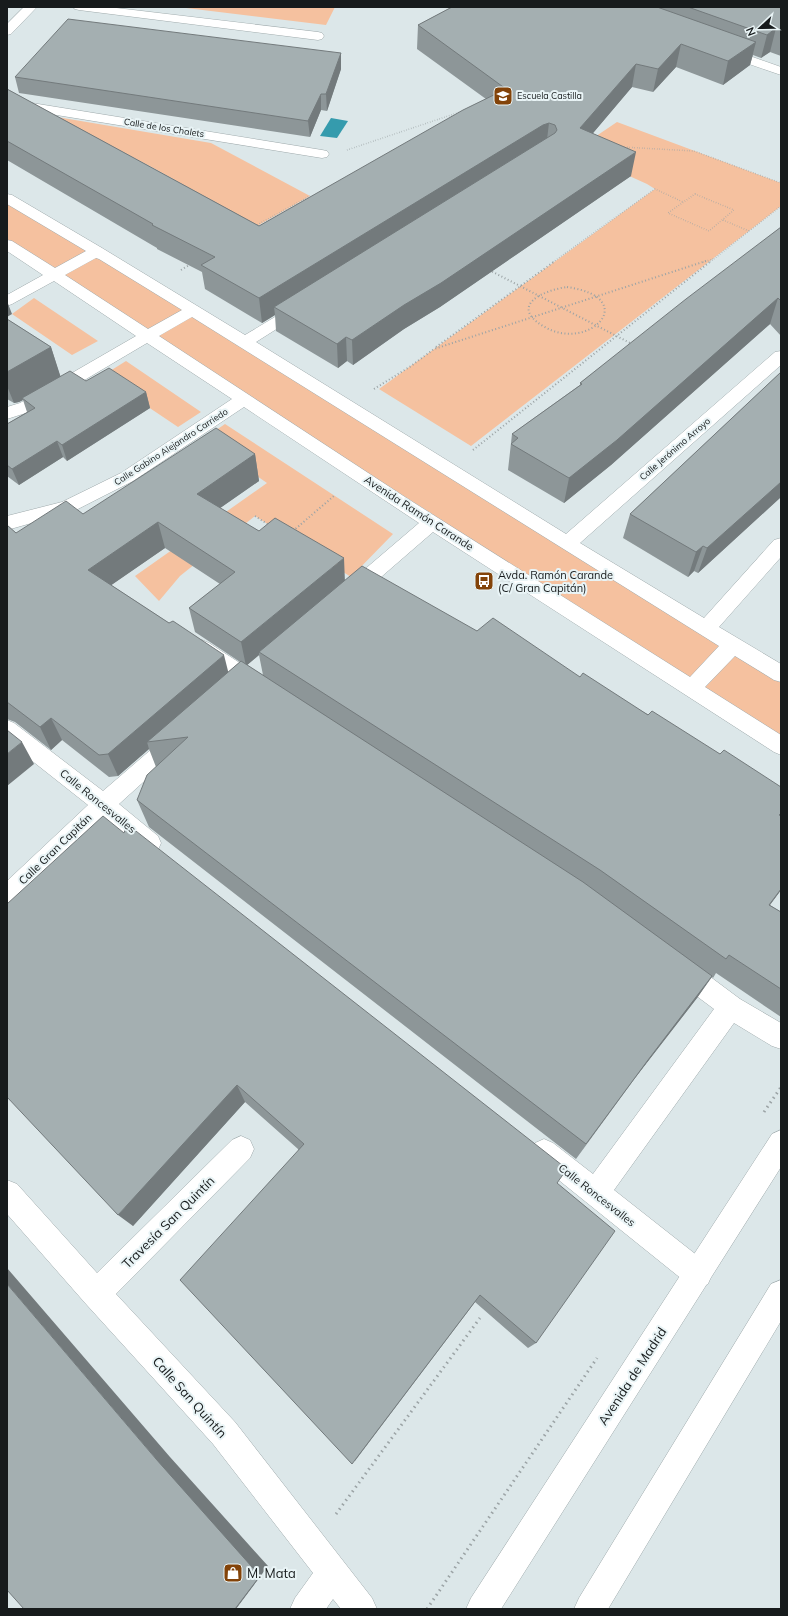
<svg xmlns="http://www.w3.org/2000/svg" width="788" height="1616" font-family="Mulish,sans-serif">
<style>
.green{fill:#f5c19f}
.water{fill:#359bad}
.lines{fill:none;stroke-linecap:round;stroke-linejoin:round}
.minor-casing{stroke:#9ea9ab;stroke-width:1}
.primary-casing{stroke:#9ea9ab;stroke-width:1}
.path-far2{stroke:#9ba3a5;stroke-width:1.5;stroke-dasharray:0.5 2;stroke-linecap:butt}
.path-far1{stroke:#9ba3a5;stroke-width:2;stroke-dasharray:1 2.5;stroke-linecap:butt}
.path{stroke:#9ba3a5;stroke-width:3;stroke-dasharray:1.5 4;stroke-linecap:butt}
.minor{fill:#fff;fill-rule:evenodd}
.primary{fill:#fff;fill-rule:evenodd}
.wall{fill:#8d9698;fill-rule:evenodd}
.shaded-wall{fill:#737a7c}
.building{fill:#a4afb1;stroke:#737a7c}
.labels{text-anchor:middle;stroke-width:4;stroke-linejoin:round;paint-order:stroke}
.far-poi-label{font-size:9px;fill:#171b1c;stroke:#e9f4f6;text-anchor:start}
.far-street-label{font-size:9px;fill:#171b1c;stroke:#e9f4f6}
.street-label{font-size:11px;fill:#171b1c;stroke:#e9f4f6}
.poi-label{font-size:11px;fill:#171b1c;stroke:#e9f4f6;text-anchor:start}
.near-street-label{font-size:13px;fill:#171b1c;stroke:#e9f4f6}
.near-poi-label{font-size:13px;fill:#171b1c;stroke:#e9f4f6;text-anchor:start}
</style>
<rect width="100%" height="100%" fill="#dce7e9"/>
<!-- green -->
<path class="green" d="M 178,7 L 335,7 L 326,25 Z
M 57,117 L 211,143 L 310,196 L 257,226 L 157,170 Z
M 617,122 L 781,183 L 781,206 L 471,446 L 379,389 L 655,189 L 647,184 L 574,151 Z
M 7,198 L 781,674 L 781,746 L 691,689 L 426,510 L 148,336 L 7,244 Z
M 34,298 L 98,341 L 72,355 L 12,314 Z
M 126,361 L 201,412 L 178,427 L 102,376 Z
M 225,424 L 393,534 L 351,577 L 255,516 L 180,576 L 159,601 L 135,576 L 267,483 L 203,439 Z"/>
<!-- water -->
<path class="water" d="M 331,118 L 348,121 L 337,138 L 320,136 Z"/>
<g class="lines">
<defs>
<path id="minor" d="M 24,7 L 37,7 L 11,34 L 7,35 L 7,24 Z
M 73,7 L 108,7 L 318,32 L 322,33 L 324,36 L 322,39 L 318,40 L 79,10 L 75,9 Z
M 724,47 L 781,67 L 781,75 L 720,54 L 718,51 L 720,48 Z
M 7,99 L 322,150 L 327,151 L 329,154 L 327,157 L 322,158 L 7,107 Z
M 7,194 L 12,195 L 102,248 L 245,335 L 295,305 L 300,303 L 305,305 L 308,308 L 305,311 L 256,342 L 566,534 L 775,352 L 781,351 L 781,365 L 580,543 L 704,618 L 774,540 L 781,538 L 781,557 L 719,627 L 781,664 L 781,682 L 774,680 L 735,656 L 705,687 L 781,735 L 781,755 L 774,752 L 433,532 L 358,597 L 351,599 L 344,597 L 341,592 L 344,587 L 419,523 L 244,407 L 133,481 L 74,511 L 7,530 L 7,516 L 62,502 L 121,473 L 232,399 L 147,343 L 32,411 L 7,419 L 7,407 L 20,403 L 136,336 L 54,281 L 12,304 L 7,306 L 7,295 L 43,275 L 7,251 L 7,240 L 12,241 L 55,268 L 86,251 L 7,204 ZM 96,258 L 99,259 L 182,310 L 148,329 L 65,275 ZM 192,317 L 719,646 L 690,677 L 408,499 L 159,336 Z
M 202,640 L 209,643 L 263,678 L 266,684 L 263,690 L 256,692 L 249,690 L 195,653 L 192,648 L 195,643 Z
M 7,720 L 14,723 L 103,791 L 168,735 L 175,732 L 182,735 L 186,741 L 182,747 L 119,804 L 158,836 L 161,843 L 158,850 L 150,853 L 142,850 L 104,818 L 15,903 L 7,906 L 7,881 L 88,805 L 7,741 Z
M 680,958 L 689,961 L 740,999 L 781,1023 L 781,1049 L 772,1046 L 734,1023 L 614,1190 L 708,1264 L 712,1274 L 708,1284 L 698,1288 L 688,1284 L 535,1161 L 531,1152 L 535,1143 L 544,1139 L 553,1143 L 593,1174 L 714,1009 L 671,977 L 668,969 L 671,961 Z
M 241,1136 L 250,1140 L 254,1149 L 250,1158 L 116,1294 L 235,1422 L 372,1598 L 377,1609 L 341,1609 L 333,1599 L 326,1609 L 290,1609 L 295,1598 L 313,1573 L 213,1444 L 86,1304 L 7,1214 L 7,1180 L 17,1184 L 97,1273 L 232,1140 Z"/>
<path id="primary" d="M 781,1130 L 781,1167 L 501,1609 L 466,1609 L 471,1598 L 772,1134 Z
M 781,1280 L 781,1321 L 608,1609 L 574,1609 L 579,1598 L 771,1284 Z"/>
</defs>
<!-- minor casing -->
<use href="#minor" class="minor-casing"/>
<!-- primary casing -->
<use href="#primary" class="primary-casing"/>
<!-- path-far2 -->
<path class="path-far2" d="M 622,147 L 694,151 L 781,183
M 347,150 L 460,112
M 695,194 L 734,210 L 709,231 L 668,213 Z
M 723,220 L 749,231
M 255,226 L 310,196
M 553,262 L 655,189 L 683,202
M 703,262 L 713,259
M 710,262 L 781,206"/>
<!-- path-far1 -->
<path class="path-far1" d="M 181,270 L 191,264
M 489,270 L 632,344
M 567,287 C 643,298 588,354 543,326 C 508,305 545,290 567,287 Z
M 436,347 L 555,261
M 374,389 L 411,366 L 434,349 L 706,261
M 473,450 L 711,261
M 255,516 L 269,525
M 293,531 L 335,495"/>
<!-- path -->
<path class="path" d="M 764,1112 L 781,1087
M 336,1514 L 480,1318
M 427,1609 L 597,1358"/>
<!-- minor -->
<use href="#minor" class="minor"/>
<!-- primary -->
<use href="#primary" class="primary"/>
</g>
<!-- wall -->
<path class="wall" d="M 452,7 L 781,7 L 781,56 L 770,52 L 761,58 L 753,55 L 750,65 L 723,85 L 676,67 L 653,92 L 632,87 L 593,133 L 631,176 L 440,307 L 404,329 L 353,365 L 347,361 L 338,368 L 276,331 L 275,315 L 262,323 L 205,289 L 202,272 L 157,249 L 157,248 L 7,160 L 7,89 L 259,226 L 486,99 L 417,49 L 418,25 Z
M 341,53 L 341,69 L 327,111 L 321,110 L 310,137 L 19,93 L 15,77 Z
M 781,227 L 781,336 L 770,324 L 611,465 L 564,503 L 508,470 L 512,434 L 580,385 L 580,383 Z
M 7,319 L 51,347 L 60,376 L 146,392 L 150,408 L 67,461 L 63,457 L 19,485 L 7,476 L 7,424 L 27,412 L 23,400 L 19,402 L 14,403 L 7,399 Z
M 781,372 L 781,497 L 698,573 L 694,571 L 688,577 L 623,538 L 630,514 Z
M 255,454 L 259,481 L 220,508 L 259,531 L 345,580 L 477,631 L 580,677 L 720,754 L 781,787 L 781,890 L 770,905 L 781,912 L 781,1017 L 716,973 L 713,978 L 712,977 L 697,998 L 635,1078 L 576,1159 L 149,827 L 137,800 L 156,767 L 149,749 L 118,776 L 109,777 L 62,740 L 51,750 L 15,722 L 7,719 L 7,525 L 16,533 L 83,514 ZM 165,548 L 220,584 L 189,608 L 195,632 L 240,662 L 228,672 L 169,623 L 111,585 ZM 259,655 L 263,675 L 247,665 Z
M 7,904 L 557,1184 L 536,1343 L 528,1348 L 475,1302 L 355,1461 L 298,1149 L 245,1102 L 133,1226 Z"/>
<!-- shaded-wall -->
<path class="shaded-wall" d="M 776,28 L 770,52 L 761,58 L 767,35 Z
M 756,42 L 750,65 L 723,85 L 728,61 Z
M 681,44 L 676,67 L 653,92 L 658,69 Z
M 341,53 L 341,69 L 327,111 L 326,94 Z
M 636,64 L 632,87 L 577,152 L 580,128 Z
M 321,94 L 321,110 L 310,137 L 308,121 Z
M 549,123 L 546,148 L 274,307 L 275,315 L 262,323 L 259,298 L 543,125 Z
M 636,152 L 631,176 L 440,307 L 404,329 L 353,365 L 352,340 L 404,305 Z
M 778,298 L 770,324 L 611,465 L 564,503 L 569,478 Z
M 7,301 L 12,314 L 7,317 Z
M 346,337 L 347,361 L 338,368 L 337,344 Z
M 51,347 L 61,378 L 22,398 L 23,400 L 19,402 L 14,403 L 7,386 L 7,372 Z
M 146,392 L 150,408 L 67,461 L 62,445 Z
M 57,441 L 63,457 L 19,485 L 12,469 Z
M 255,454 L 259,481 L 203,520 L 197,494 Z
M 781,482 L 781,497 L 698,573 L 707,548 Z
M 158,522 L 165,548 L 97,595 L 88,570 Z
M 703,546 L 694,571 L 688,577 L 696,552 Z
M 344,558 L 345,583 L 259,652 L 259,655 L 246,666 L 241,642 Z
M 224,655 L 230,679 L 147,742 L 149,749 L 118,776 L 108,754 Z
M 51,718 L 62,740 L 51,750 L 40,727 Z
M 22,742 L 34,764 L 7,786 L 7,754 Z
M 781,889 L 781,890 L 755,925 Z
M 712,976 L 697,998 L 635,1078 L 576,1159 L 648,1060 Z
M 237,1085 L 245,1102 L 133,1226 L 118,1215 Z
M 7,1268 L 170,1457 L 268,1566 L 236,1609 L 235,1609 L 156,1459 L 7,1284 Z"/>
<!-- building -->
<path class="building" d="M 452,7 L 657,7 L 756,42 L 728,61 L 681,44 L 658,69 L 636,64 L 580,128 L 636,152 L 441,283 L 404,305 L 352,340 L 346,337 L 337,344 L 274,307 L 555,133 L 557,130 L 555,125 L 549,123 L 543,125 L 259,298 L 201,265 L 215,257 L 152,225 L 153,224 L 7,141 L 7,89 L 259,226 L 463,110 L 506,89 L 418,25 Z
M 688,7 L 781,7 L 781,30 L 776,28 L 767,35 Z
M 68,19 L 341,53 L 326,94 L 321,94 L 308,121 L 15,77 Z
M 781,227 L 781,301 L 778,298 L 617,440 L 569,478 L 511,444 L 518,438 L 512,434 L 582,384 L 580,383 L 686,299 Z
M 7,319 L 51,347 L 7,372 Z
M 109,368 L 146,392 L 62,445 L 57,441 L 12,469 L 7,465 L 7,424 L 35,408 L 22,398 L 70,371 L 86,381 Z
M 781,372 L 781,482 L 707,548 L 703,546 L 696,552 L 630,514 Z
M 216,428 L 255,454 L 197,494 L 259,531 L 275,518 L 344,558 L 241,642 L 189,608 L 235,572 L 158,522 L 88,570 L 169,623 L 173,621 L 224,655 L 108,754 L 99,755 L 51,718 L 40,727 L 7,702 L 7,525 L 16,533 L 66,501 L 83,514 Z
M 362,566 L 477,631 L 493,618 L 580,677 L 583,673 L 648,715 L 652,711 L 720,754 L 724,750 L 781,787 L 781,813 L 779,815 L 781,816 L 781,889 L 769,905 L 781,912 L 781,989 L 729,955 L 726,959 L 600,870 L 259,652 Z
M 241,661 L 583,882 L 712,976 L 648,1060 L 586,1144 L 137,800 L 147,775 L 188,737 L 147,742 Z
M 7,730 L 22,742 L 7,754 Z
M 103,816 L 124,833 L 127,824 L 567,1169 L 557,1183 L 615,1231 L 536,1343 L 480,1295 L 352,1464 L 180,1280 L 304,1144 L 237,1085 L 118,1215 L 7,1097 L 7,904 Z
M 7,1284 L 156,1459 L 260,1576 L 235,1609 L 24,1609 L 7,1590 Z"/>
<!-- icons -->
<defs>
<symbol id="school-square" viewBox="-11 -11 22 22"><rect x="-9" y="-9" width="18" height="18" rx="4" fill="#834309" stroke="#e9f4f6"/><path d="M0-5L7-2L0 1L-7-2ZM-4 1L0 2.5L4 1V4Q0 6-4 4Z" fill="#fff"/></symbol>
<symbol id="bus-square" viewBox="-11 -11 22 22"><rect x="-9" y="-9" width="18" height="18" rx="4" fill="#834309" stroke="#e9f4f6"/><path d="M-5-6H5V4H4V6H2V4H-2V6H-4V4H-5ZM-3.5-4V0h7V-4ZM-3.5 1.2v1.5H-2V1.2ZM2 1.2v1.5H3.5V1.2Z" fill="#fff"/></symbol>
<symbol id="shop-square" viewBox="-11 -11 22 22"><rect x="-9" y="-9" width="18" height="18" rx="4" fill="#834309" stroke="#e9f4f6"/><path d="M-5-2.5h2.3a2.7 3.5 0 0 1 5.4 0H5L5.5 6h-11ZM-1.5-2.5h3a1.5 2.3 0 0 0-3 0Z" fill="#fff"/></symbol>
</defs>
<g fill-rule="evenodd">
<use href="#school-square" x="492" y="85" width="22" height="22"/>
<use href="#bus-square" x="473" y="570" width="22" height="22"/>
<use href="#shop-square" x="222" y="1562" width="22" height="22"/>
</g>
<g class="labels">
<!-- far-poi labels -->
<g class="far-poi-label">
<text x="517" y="99">Escuela Castilla</text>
</g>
<!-- far-street labels -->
<g class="far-street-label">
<text transform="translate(164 128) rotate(9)" y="3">Calle de los Chalets</text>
<text transform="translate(171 447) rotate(-33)" y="3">Calle Gabino Alejandro Carriedo</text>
<text transform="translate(675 449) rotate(-41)" y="3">Calle Jerónimo Arroyo</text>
</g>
<!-- street labels -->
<g class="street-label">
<text transform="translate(419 513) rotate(33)" y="4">Avenida Ramón Carande</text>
<text transform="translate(98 801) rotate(39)" y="4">Calle Roncesvalles</text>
<text transform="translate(55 849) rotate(-44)" y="4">Calle Gran Capitán</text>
<text transform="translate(597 1195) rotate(38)" y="4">Calle Roncesvalles</text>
</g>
<!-- poi labels -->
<g class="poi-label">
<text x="498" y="579">Avda. Ramón Carande<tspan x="498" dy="13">(C/ Gran Capitán)</tspan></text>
</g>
<!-- near-street labels -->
<g class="near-street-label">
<text transform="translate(168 1222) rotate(-45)" y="5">Travesía San Quintín</text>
<text transform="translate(632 1376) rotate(-57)" y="5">Avenida de Madrid</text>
<text transform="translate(190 1397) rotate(48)" y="5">Calle San Quintín</text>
</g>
<!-- near-poi labels -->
<g class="near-poi-label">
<text x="247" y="1578">M. Mata</text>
</g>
</g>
<!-- border -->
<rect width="788" height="1616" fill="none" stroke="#171b1c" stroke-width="16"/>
<!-- north arrow -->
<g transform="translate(760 28) rotate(248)" stroke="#e9f4f6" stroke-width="3" paint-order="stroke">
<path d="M0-3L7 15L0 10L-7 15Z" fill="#171b1c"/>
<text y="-6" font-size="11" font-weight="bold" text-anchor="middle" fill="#171b1c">N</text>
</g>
</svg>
